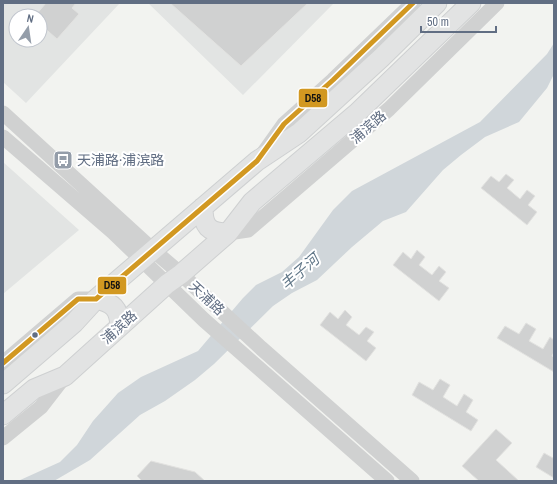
<svg xmlns="http://www.w3.org/2000/svg" width="557" height="484" font-family="'Archivo Narrow','Noto Sans SC',sans-serif">
<style>
.built{fill:#e2e4e3;fill-rule:evenodd}
.water{fill:#d0d6da}
.building{fill:#d0d1d1;stroke:#e2e2e0}
.lines{fill:none;stroke-linecap:round;stroke-linejoin:round}
.major-casing{stroke:#ced0d1;stroke-width:21}
.minor{stroke:#d0d1d1;stroke-width:15}
.major{stroke:#e2e3e3;stroke-width:19}
.bus-1-casing{stroke:#fff;stroke-width:8}
.bus-1{stroke:#d29821;stroke-width:5}
.bus-dot{fill:#616e83;stroke:#fff;stroke-width:1.5}
.labels{text-anchor:middle;stroke-width:4;stroke-linejoin:round;paint-order:stroke}
.street-label{font-size:14px;fill:#616e83;stroke:#fff}
.poi-label{font-size:14px;fill:#616e83;stroke:#fff;text-anchor:start}
.water-label{font-size:15px;font-style:italic;fill:#617788;stroke:#fff}
.line-badge{stroke:#fff;stroke-width:1.5}
.pale-badge-label{font-size:11px;text-anchor:middle;font-weight:bold;fill:#111}
</style>
<rect width="100%" height="100%" fill="#f2f3f0"/>
<!-- built -->
<path class="built" d="M 3,3 L 120,3 L 26,103 L 3,82 ZM 16,16 L 40,16 L 40,40 L 16,40 Z
M 148,3 L 334,3 L 243,95 Z
M 3,162 L 79,230 L 3,294 Z"/>
<!-- water -->
<path class="water" d="M 554,43 L 554,74 L 547,88 L 519,122 L 485,137 L 461,155 L 443,170 L 406,212 L 383,221 L 352,247 L 317,280 L 292,293 L 273,306 L 214,364 L 195,380 L 165,401 L 140,415 L 90,460 L 54,481 L 18,481 L 60,462 L 77,445 L 93,421 L 118,393 L 141,377 L 198,351 L 243,298 L 256,285 L 282,272 L 299,257 L 333,210 L 352,191 L 480,122 L 547,54 Z"/>
<!-- building -->
<path class="building" d="M 46,3 L 76,3 L 72,8 L 79,14 L 57,39 L 40,24 L 40,16 L 35,16 Z
M 170,3 L 308,3 L 241,66 Z
M 506,174 L 514,180 L 507,188 L 520,199 L 527,190 L 535,196 L 528,205 L 537,212 L 527,225 L 481,188 L 491,176 L 499,182 Z
M 417,250 L 425,257 L 419,265 L 432,275 L 439,266 L 446,272 L 439,281 L 449,288 L 439,301 L 393,265 L 403,252 L 411,259 Z
M 345,310 L 352,317 L 346,325 L 359,335 L 366,327 L 374,332 L 367,341 L 376,348 L 366,361 L 320,325 L 330,312 L 338,319 Z
M 526,323 L 536,329 L 529,341 L 543,349 L 550,337 L 554,340 L 554,352 L 552,356 L 554,357 L 554,372 L 497,338 L 505,326 L 519,334 Z
M 440,379 L 450,385 L 443,397 L 457,406 L 464,394 L 473,400 L 466,412 L 478,420 L 471,431 L 412,395 L 419,382 L 433,390 Z
M 496,429 L 512,443 L 496,460 L 519,481 L 479,481 L 462,466 Z
M 544,453 L 553,458 L 554,456 L 554,478 L 536,467 Z
M 151,461 L 195,472 L 205,481 L 142,481 L 137,476 Z"/>
<g class="lines">
<defs>
<path id="major" d="M 203,207 C 203,226 208,233 228,233
M 96,299 C 113,303 119,308 120,326
M 3,384 L 74,323 L 96,299 L 257,161 L 299,133 L 381,58 L 437,3
M 3,415 L 34,389 L 65,376 L 167,284 L 181,274 L 228,233 L 252,202 L 357,113 L 471,3"/>
</defs>
<!-- major casing -->
<use href="#major" class="major-casing"/>
<!-- minor -->
<path class="minor" d="M 3,113 L 153,250 L 181,274 L 261,348 L 412,481
M 3,137 L 113,232 L 204,320 L 387,481
M 262,155 L 284,124 L 333,80 L 413,3
M 228,233 L 248,230 L 389,109 L 497,3
M 3,363 L 78,299 L 96,299
M 3,438 L 41,407 L 65,376"/>
<!-- major -->
<use href="#major" class="major"/>
<defs>
<path id="bus-1" d="M 3,363 L 78,299 L 96,299 L 257,161 L 284,124 L 333,80 L 413,3"/>
</defs>
<!-- bus-1 casing -->
<use href="#bus-1" class="bus-1-casing"/>
<!-- bus-1 -->
<use href="#bus-1" class="bus-1"/>
</g>
<!-- icons -->
<defs>
<symbol id="bus-square" viewBox="-11 -11 22 22"><rect x="-9" y="-9" width="18" height="18" rx="4" fill="#949da9" stroke="#fff"/><path d="M-5-6H5V4H4V6H2V4H-2V6H-4V4H-5ZM-3.5-4V0h7V-4ZM-3.5 1.2v1.5H-2V1.2ZM2 1.2v1.5H3.5V1.2Z" fill="#fff"/></symbol>
</defs>
<g fill-rule="evenodd">
<use href="#bus-square" x="52" y="149" width="22" height="22"/>
</g>
<!-- markers -->
<circle class="bus-dot" cx="35" cy="335" r="3.5"/>
<g class="labels">
<!-- street labels -->
<g class="street-label">
<text transform="translate(368 127) rotate(-41)" y="5">浦滨路</text>
<text transform="translate(207 298) rotate(43)" y="5">天浦路</text>
<text transform="translate(119 327) rotate(-42)" y="5">浦滨路</text>
</g>
<!-- poi labels -->
<g class="poi-label">
<text x="77" y="165">天浦路·浦滨路</text>
</g>
<!-- water labels -->
<g class="water-label">
<text transform="translate(300 272) rotate(-41)" y="5">丰子河</text>
</g>
</g>
<g class="line-badge">
<rect x="298" y="88" width="30" height="20" rx="4" fill="#d29821"/>
<rect x="97" y="276" width="30" height="19" rx="4" fill="#d29821"/>
</g>
<g class="pale-badge-label">
<text x="313" y="102">D58</text>
<text x="112" y="289">D58</text>
</g>
<!-- border -->
<rect width="557" height="484" fill="none" stroke="#616e83" stroke-width="8"/>
<!-- north arrow -->
<g transform="translate(28 28) rotate(13)"><circle r="19" fill="#ffffff" stroke="#c0c5cd"/>
<path d="M0-3L7 15L0 10L-7 15Z" fill="#949da9"/>
<text y="-6" font-size="11" font-weight="bold" text-anchor="middle" fill="#616e83">N</text>
</g>
<!-- scale -->
<path d="M421 26v6h75v-6" fill="none" stroke="#616e83" stroke-width="2"/>
<text x="427" y="26" font-size="12" fill="#616e83" stroke="#ffffff" stroke-width="3" paint-order="stroke">50 m</text>
</svg>
